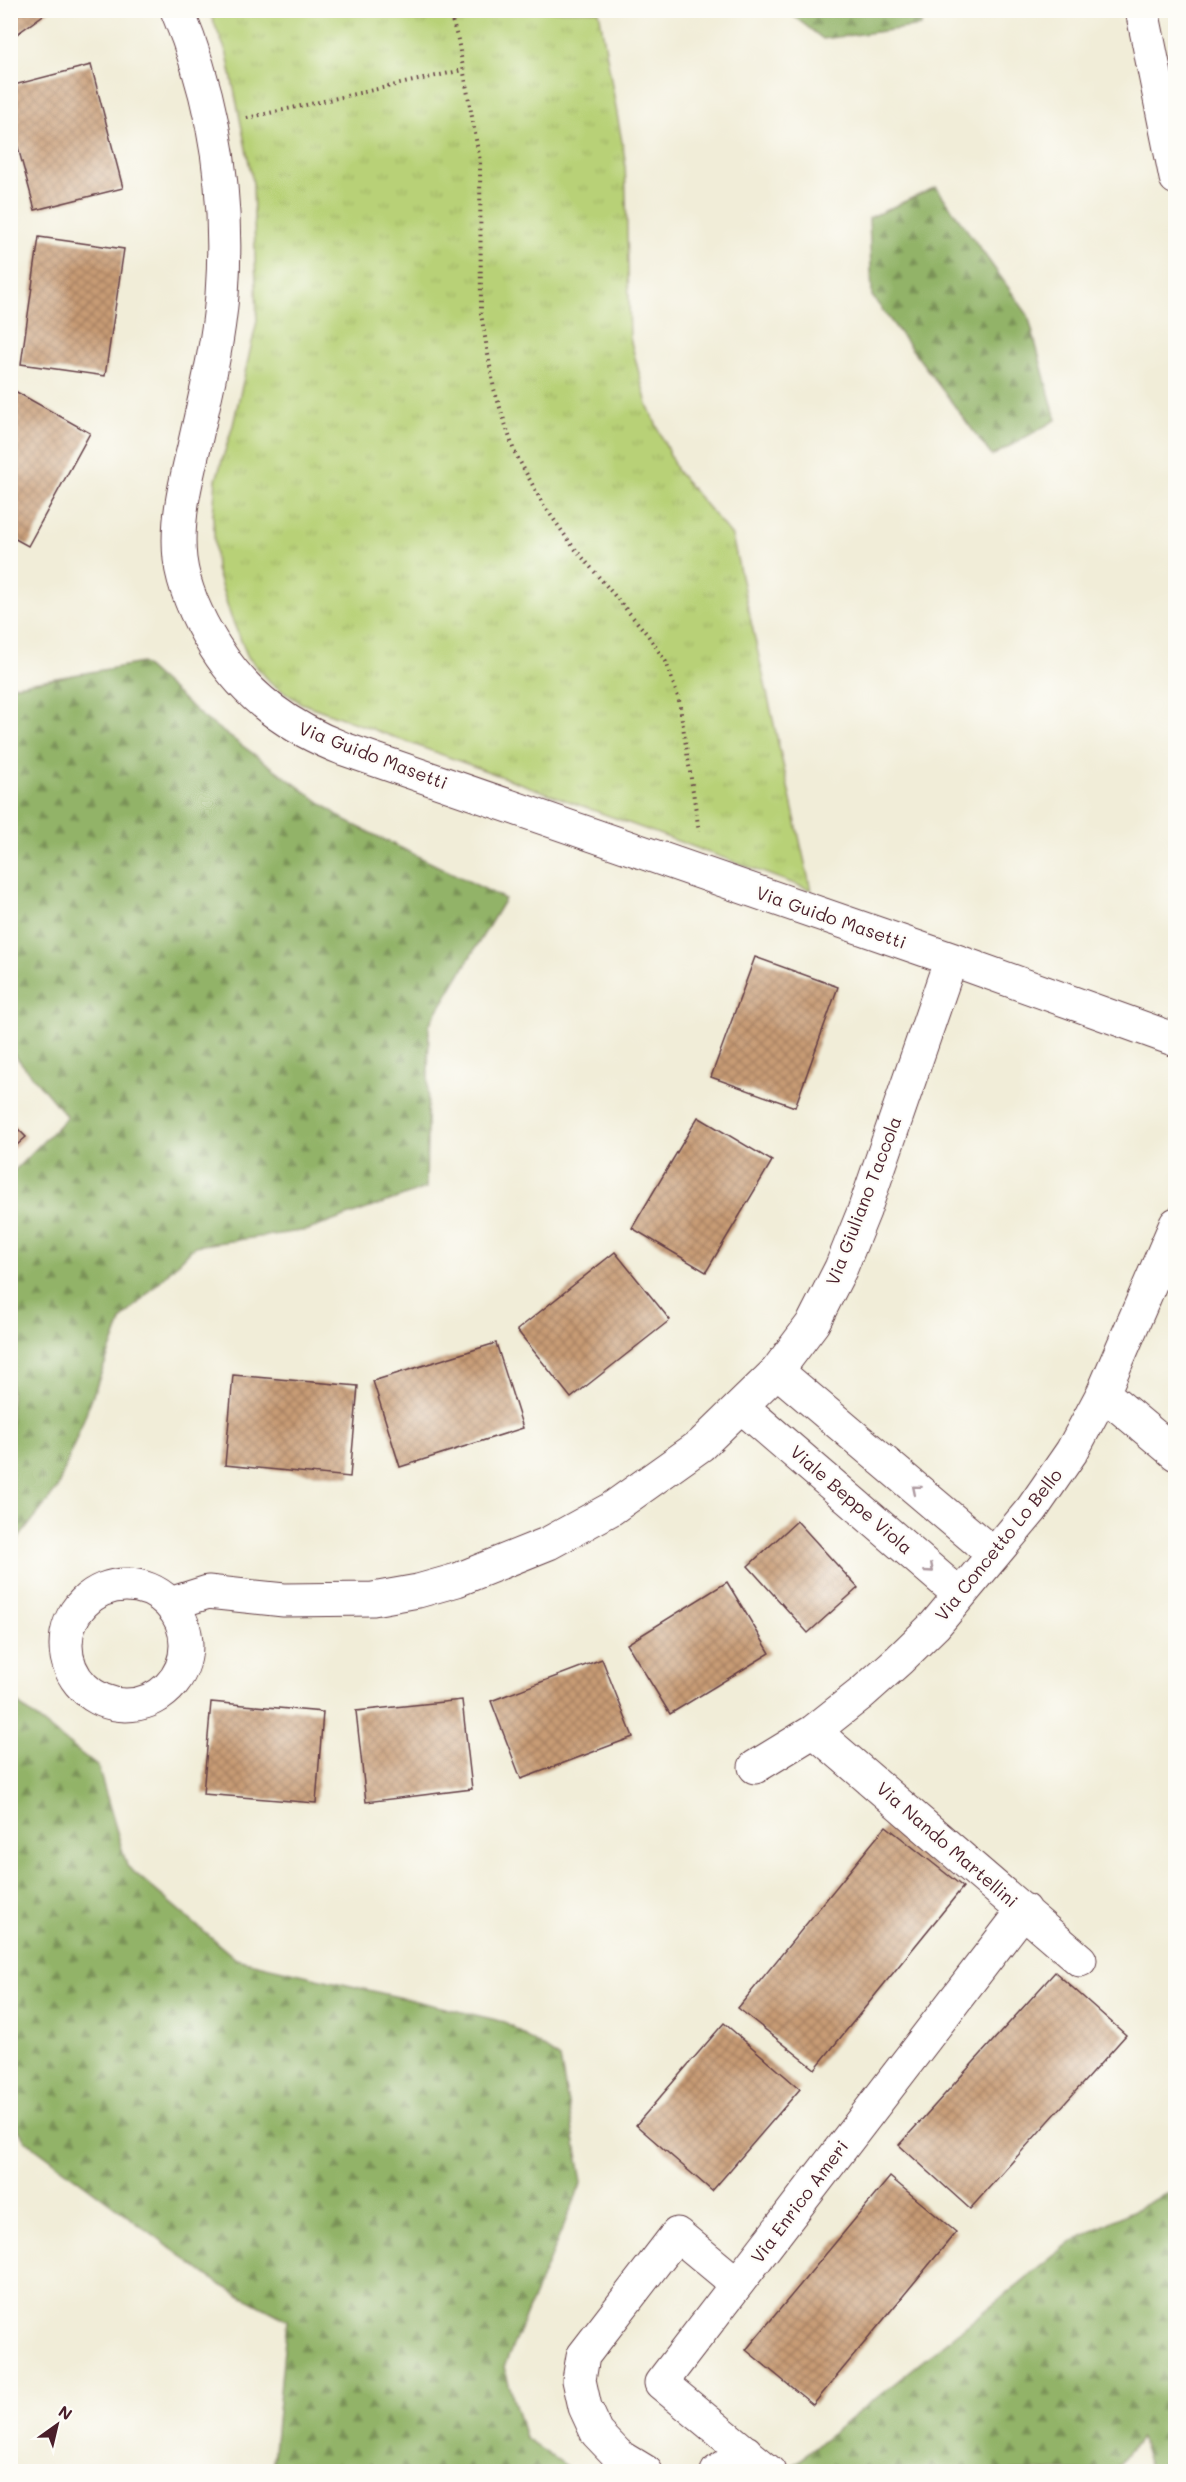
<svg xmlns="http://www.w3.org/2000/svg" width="1186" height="2482" font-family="Mali,sans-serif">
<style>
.grass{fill:url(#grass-tufts);stroke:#817851;stroke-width:1.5}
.forest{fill:url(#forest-firs);stroke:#6e694a;stroke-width:1.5}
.building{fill:url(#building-cross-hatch)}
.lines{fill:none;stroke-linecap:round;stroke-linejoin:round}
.minor-casing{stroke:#633e45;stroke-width:35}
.path{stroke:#633e45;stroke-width:4;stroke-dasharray:1.5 4.5;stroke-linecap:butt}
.minor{stroke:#fff;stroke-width:33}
.oneway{stroke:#ae9aa0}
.labels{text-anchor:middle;stroke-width:4.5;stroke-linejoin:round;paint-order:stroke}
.street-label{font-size:18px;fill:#4a1f2b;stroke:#fdfcf7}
</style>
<defs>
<pattern id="grass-tufts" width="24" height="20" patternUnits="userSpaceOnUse" patternTransform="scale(1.5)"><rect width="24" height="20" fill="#b8d177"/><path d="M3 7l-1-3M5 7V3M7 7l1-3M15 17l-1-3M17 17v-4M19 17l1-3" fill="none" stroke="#a0b367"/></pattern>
<pattern id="forest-firs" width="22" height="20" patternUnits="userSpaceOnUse" patternTransform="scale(1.5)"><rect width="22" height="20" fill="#92b368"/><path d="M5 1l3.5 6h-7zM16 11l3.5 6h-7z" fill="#799156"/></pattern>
<pattern id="building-cross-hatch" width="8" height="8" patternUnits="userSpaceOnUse" patternTransform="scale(1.5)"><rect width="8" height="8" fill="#c79b75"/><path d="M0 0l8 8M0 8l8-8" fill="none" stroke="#a47e60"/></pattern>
</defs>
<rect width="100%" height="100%" fill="#fdfcf7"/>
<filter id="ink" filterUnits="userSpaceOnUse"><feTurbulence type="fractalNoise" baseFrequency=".0167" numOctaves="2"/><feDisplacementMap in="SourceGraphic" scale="12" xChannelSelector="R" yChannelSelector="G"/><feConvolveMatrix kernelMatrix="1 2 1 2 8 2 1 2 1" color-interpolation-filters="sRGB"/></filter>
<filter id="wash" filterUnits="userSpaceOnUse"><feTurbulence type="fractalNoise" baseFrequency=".008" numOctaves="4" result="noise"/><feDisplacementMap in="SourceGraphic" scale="24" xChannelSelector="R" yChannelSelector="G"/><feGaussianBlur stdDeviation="1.35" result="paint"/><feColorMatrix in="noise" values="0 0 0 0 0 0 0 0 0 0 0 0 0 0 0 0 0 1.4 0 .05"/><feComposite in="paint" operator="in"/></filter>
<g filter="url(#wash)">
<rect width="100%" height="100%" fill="#f1edd8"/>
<!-- grass -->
<path class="grass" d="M 209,11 L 599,11 L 625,159 L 630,338 L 647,404 L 677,471 L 732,536 L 811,890 L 301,703 L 272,684 L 248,657 L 231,617 L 216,569 L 213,515 L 216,480 L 233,425 L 257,321 L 253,183 L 227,54 Z"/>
<!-- forest -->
<path class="forest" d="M 787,11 L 923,11 L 921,26 L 823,39 Z
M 936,187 L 1028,315 L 1056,420 L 992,456 L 872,296 L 869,218 Z
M 142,663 L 204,718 L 346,821 L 505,899 L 429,1025 L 426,1188 L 308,1230 L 195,1246 L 122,1319 L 57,1489 L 11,1548 L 11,1174 L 67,1117 L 11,1051 L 11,686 Z
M 10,1693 L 12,1699 L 98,1767 L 127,1866 L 236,1959 L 505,2022 L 560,2059 L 582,2182 L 504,2367 L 525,2438 L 573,2471 L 272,2471 L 287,2320 L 219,2284 L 25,2140 L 10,2116 Z
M 1175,2193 L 1175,2471 L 1151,2471 L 1140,2438 L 1114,2471 L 784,2472 L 1071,2242 L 1166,2194 Z"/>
<g id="blocks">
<!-- building -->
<path class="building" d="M 10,10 L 50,10 L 10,39 Z
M 91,65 L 123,188 L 35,210 L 10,118 L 10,86 Z
M 39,237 L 124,249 L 105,376 L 21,364 Z
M 13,390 L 90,433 L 28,546 L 10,536 L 10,394 Z
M 755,957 L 838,987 L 795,1107 L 711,1077 Z
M 698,1117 L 772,1161 L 706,1272 L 632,1228 Z
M 10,1121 L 26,1137 L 10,1151 Z
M 615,1252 L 670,1320 L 571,1398 L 517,1330 Z
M 496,1343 L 523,1428 L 400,1467 L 373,1381 Z
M 233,1375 L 358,1386 L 350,1477 L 225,1465 Z
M 797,1521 L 858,1588 L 808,1633 L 748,1566 Z
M 727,1582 L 770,1653 L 670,1714 L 627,1644 Z
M 602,1659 L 633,1737 L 521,1779 L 491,1701 Z
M 462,1700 L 472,1789 L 366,1802 L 356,1711 Z
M 211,1702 L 323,1712 L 316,1803 L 203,1794 Z
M 886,1826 L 963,1887 L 815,2069 L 738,2008 Z
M 1055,1972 L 1126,2035 L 970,2209 L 899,2145 Z
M 724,2023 L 800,2089 L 712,2191 L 636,2125 Z
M 890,2177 L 956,2232 L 813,2405 L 746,2350 Z"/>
</g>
</g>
<g filter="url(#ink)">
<use href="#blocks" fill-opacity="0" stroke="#633e45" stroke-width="1.5"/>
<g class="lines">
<defs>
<path id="minor" d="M 177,10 C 215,100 229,198 222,295 C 218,346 205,397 194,447 C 185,484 176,521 180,559 C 184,591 199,621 215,647 C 247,698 290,728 344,749 L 951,959 L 1176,1040
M 1142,10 L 1176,178
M 777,1371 L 993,1554
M 1103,1393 L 1176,1454
M 742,1407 L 959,1594
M66 1645a60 60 0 1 1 120 0a60 60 0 1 1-120 0Z
M 170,1604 L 208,1592 L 284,1600 L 373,1599 L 418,1591 L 457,1580 L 549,1543 L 611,1509 L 701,1445 L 777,1371 L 813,1323 L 841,1268 L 864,1211 L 951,959
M 814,1731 L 1080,1960
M 755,1767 L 814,1731 L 862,1693 L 899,1660 L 935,1625 L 1032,1509 L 1072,1451 L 1103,1393 L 1176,1224
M 646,2472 L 618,2455 L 597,2433 L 585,2407 L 579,2380 L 583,2356 L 677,2234 L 737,2284
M 717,2472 L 746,2452
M 769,2472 L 661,2383 L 1024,1910"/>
</defs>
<!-- minor casing -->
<use href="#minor" class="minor-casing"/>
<!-- path -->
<path class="path" d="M 449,10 L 458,40 L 480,161 L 481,314 L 494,389 L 514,451 L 543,504 L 571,544 L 647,634 L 666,662 L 679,700 L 699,831
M 247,118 L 463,70"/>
<!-- minor -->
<use href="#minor" class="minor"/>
</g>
<!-- one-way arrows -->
<defs><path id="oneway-chevron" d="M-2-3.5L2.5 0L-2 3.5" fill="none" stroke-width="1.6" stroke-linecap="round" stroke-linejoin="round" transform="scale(1.5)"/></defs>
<g class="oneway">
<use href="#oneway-chevron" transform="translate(916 1489) rotate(-140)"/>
<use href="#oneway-chevron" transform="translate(930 1569) rotate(41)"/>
</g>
</g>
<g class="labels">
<!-- street labels -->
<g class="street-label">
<text transform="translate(373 756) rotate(21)" y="6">Via Guido Masetti</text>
<text transform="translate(831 918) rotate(19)" y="6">Via Guido Masetti</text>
<text transform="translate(864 1201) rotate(-69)" y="6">Via Giuliano Taccola</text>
<text transform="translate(851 1500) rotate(41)" y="6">Viale Beppe Viola</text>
<text transform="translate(999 1545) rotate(-51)" y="6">Via Concetto Lo Bello</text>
<text transform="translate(947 1845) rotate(41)" y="6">Via Nando Martellini</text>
<text transform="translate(800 2202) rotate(-53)" y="6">Via Enrico Ameri</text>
</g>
</g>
<!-- margin -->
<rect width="1186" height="2482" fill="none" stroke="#fdfcf7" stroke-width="36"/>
<!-- north arrow -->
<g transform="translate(57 2425) rotate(34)" stroke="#fdfcf7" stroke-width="4.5" paint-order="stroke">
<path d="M0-4.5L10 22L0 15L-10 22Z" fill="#4a1f2b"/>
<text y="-9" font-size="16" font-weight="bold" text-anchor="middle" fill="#4a1f2b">N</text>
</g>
</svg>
